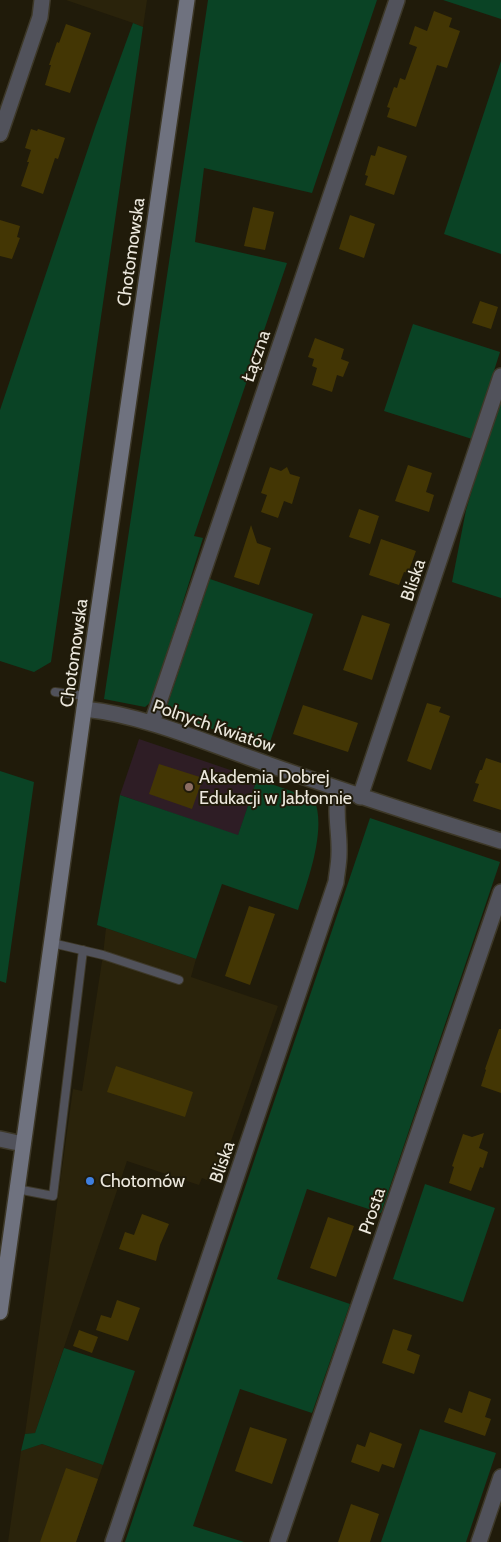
<svg xmlns="http://www.w3.org/2000/svg" width="501" height="1542" font-family="Cabin,sans-serif">
<style>
.built{fill:#2a230b}
.education{fill:#2e1d25}
.green{fill:#0a4325}
.building{fill:#433604}
.lines{fill:none;stroke-linecap:round;stroke-linejoin:round}
.lane-casing{stroke:#3d3828;stroke-width:10}
.street-casing{stroke:#3d3828;stroke-width:18}
.secondary-casing{stroke:#3d3828;stroke-width:18}
.lane{stroke:#51525b;stroke-width:8}
.street{stroke:#51525b;stroke-width:15}
.secondary{stroke:#6f727f;stroke-width:15}
.education-dot{fill:#8d6e63;stroke:#201b0a;stroke-width:2}
.shop-dot{fill:#3f7fe0;stroke:#201b0a;stroke-width:2}
.labels{text-anchor:middle;stroke-width:4;stroke-linejoin:round;paint-order:stroke}
.street-label{font-size:18px;fill:#ece8dd;stroke:#201b0a}
.poi-label{font-size:18px;fill:#ece8dd;stroke:#201b0a;text-anchor:start}
</style>
<rect width="100%" height="100%" fill="#201b0a"/>
<!-- built -->
<path class="built" d="M 66,0 L 147,0 L 143,27 L 133,23 Z
M 106,928 L 196,959 L 191,977 L 278,1006 L 216,1184 L 202,1178 L 199,1185 L 127,1161 L 35,1433 L 25,1434 L 73,1089 L 82,1091 L 103,955 Z
M 42,1444 L 103,1465 L 76,1542 L 8,1542 L 21,1451 Z"/>
<!-- education -->
<path class="education" d="M 139,739 L 257,779 L 238,836 L 120,795 Z"/>
<!-- green -->
<path class="green" d="M 208,0 L 377,0 L 312,193 L 204,168 L 195,242 L 287,263 L 194,536 L 203,538 L 152,701 L 145,707 L 104,699 Z
M 443,0 L 501,0 L 501,19 Z
M 133,23 L 143,27 L 51,662 L 34,672 L 0,661 L 0,410 L 96,125 Z
M 501,61 L 501,254 L 444,234 Z
M 413,324 L 500,352 L 472,439 L 384,411 Z
M 501,394 L 501,598 L 452,582 L 466,510 Z
M 210,579 L 313,614 L 268,748 L 172,715 L 167,706 Z
M 0,771 L 34,782 L 6,983 L 0,981 Z
M 257,779 L 314,799 C 327,828 308,881 298,910 L 222,884 L 196,959 L 97,925 L 120,795 L 238,835 Z
M 370,818 L 500,862 L 381,1213 L 307,1189 L 277,1279 L 350,1304 L 312,1413 L 240,1389 L 193,1526 L 244,1542 L 125,1542 Z
M 425,1184 L 495,1208 L 463,1302 L 393,1279 Z
M 64,1348 L 135,1371 L 103,1465 L 42,1444 L 21,1451 L 25,1434 L 35,1433 Z
M 420,1429 L 496,1453 L 466,1542 L 381,1542 Z"/>
<!-- building -->
<path class="building" d="M 434,11 L 452,18 L 449,27 L 460,31 L 447,68 L 437,65 L 416,127 L 387,117 L 390,108 L 387,107 L 394,87 L 397,88 L 400,78 L 405,80 L 417,47 L 409,44 L 415,26 L 427,31 Z
M 66,24 L 91,33 L 70,93 L 45,85 L 51,65 L 49,65 L 57,42 L 59,43 Z
M 31,129 L 37,131 L 38,129 L 65,138 L 58,159 L 55,158 L 43,194 L 21,186 L 29,162 L 27,162 L 31,150 L 25,148 Z
M 378,146 L 407,156 L 394,195 L 365,185 L 368,176 L 365,175 L 371,155 L 375,156 Z
M 253,207 L 274,212 L 265,250 L 244,246 Z
M 350,215 L 375,224 L 364,258 L 339,249 Z
M 0,220 L 20,226 L 17,237 L 20,238 L 12,259 L 0,256 Z
M 480,301 L 498,307 L 491,329 L 472,323 Z
M 315,338 L 344,349 L 341,359 L 349,362 L 343,377 L 337,375 L 332,392 L 312,385 L 317,368 L 312,366 L 314,359 L 308,357 Z
M 408,465 L 432,473 L 426,492 L 434,495 L 429,512 L 395,501 Z
M 270,467 L 281,471 L 287,467 L 290,474 L 300,477 L 292,504 L 284,501 L 278,518 L 261,512 L 267,495 L 261,493 Z
M 359,509 L 379,516 L 370,544 L 349,537 Z
M 251,525 L 257,543 L 271,548 L 259,585 L 234,577 Z
M 381,539 L 416,551 L 408,573 L 404,572 L 399,585 L 369,575 Z
M 362,615 L 390,624 L 372,680 L 343,670 Z
M 427,703 L 441,707 L 439,712 L 450,716 L 431,770 L 407,761 Z
M 303,705 L 358,723 L 348,752 L 293,734 Z
M 486,758 L 501,763 L 501,810 L 473,801 L 479,784 L 475,783 L 480,770 L 482,770 Z
M 159,764 L 203,778 L 192,809 L 149,794 Z
M 249,906 L 275,914 L 250,985 L 225,976 Z
M 499,1029 L 501,1029 L 501,1093 L 481,1086 L 486,1070 L 485,1069 Z
M 116,1066 L 193,1092 L 185,1117 L 107,1092 Z
M 484,1133 L 479,1148 L 488,1152 L 483,1168 L 480,1167 L 471,1191 L 449,1183 L 454,1167 L 452,1166 L 463,1134 L 472,1137 Z
M 142,1214 L 169,1224 L 160,1245 L 156,1261 L 119,1249 L 125,1232 L 134,1235 Z
M 328,1217 L 354,1226 L 336,1277 L 310,1268 Z
M 117,1300 L 140,1308 L 128,1341 L 96,1330 L 101,1315 L 111,1318 Z
M 393,1329 L 412,1335 L 407,1350 L 420,1355 L 414,1374 L 382,1363 Z
M 79,1330 L 98,1337 L 92,1353 L 73,1346 Z
M 469,1391 L 491,1399 L 485,1417 L 491,1419 L 485,1436 L 444,1422 L 449,1408 L 462,1413 Z
M 250,1427 L 287,1439 L 272,1484 L 235,1471 Z
M 370,1432 L 402,1444 L 394,1468 L 382,1464 L 379,1472 L 351,1462 L 357,1444 L 365,1447 Z
M 66,1468 L 98,1479 L 76,1542 L 40,1542 Z
M 351,1504 L 379,1514 L 370,1542 L 338,1542 Z"/>
<g class="lines">
<defs>
<path id="lane" d="M 55,692 L 86,696
M 52,943 L 103,955 L 179,980
M 17,1189 L 53,1196 L 83,950"/>
<path id="street" d="M 0,134 L 40,17 L 42,0
M 84,709 C 145,715 212,745 270,765 C 346,792 423,817 501,841
M 152,723 L 397,0
M 360,797 L 501,376
M 0,1139 L 23,1144
M 113,1542 L 336,882 C 337,872 339,863 339,854 C 340,831 334,814 339,790
M 278,1542 L 501,892
M 479,1542 L 501,1477"/>
<path id="secondary" d="M 0,1312 L 84,709 L 187,0"/>
</defs>
<!-- lane casing -->
<use href="#lane" class="lane-casing"/>
<!-- street casing -->
<use href="#street" class="street-casing"/>
<!-- secondary casing -->
<use href="#secondary" class="secondary-casing"/>
<!-- lane -->
<use href="#lane" class="lane"/>
<!-- street -->
<use href="#street" class="street"/>
<!-- secondary -->
<use href="#secondary" class="secondary"/>
</g>
<!-- markers -->
<circle class="education-dot" cx="189" cy="787" r="5"/>
<circle class="shop-dot" cx="90" cy="1181" r="5"/>
<g class="labels">
<!-- street labels -->
<g class="street-label">
<text transform="translate(131 252) rotate(-82)" y="6">Chotomowska</text>
<text transform="translate(256 356) rotate(-71)" y="6">Łączna</text>
<text transform="translate(413 580) rotate(-72)" y="6">Bliska</text>
<text transform="translate(74 653) rotate(-82)" y="6">Chotomowska</text>
<text transform="translate(214 726) rotate(19)" y="6">Polnych Kwiatów</text>
<text transform="translate(222 1162) rotate(-71)" y="6">Bliska</text>
<text transform="translate(372 1211) rotate(-71)" y="6">Prosta</text>
</g>
<!-- poi labels -->
<g class="poi-label">
<text x="199" y="783">Akademia Dobrej<tspan x="199" dy="21">Edukacji w Jabłonnie</tspan></text>
<text x="100" y="1187">Chotomów</text>
</g>
</g>
</svg>
